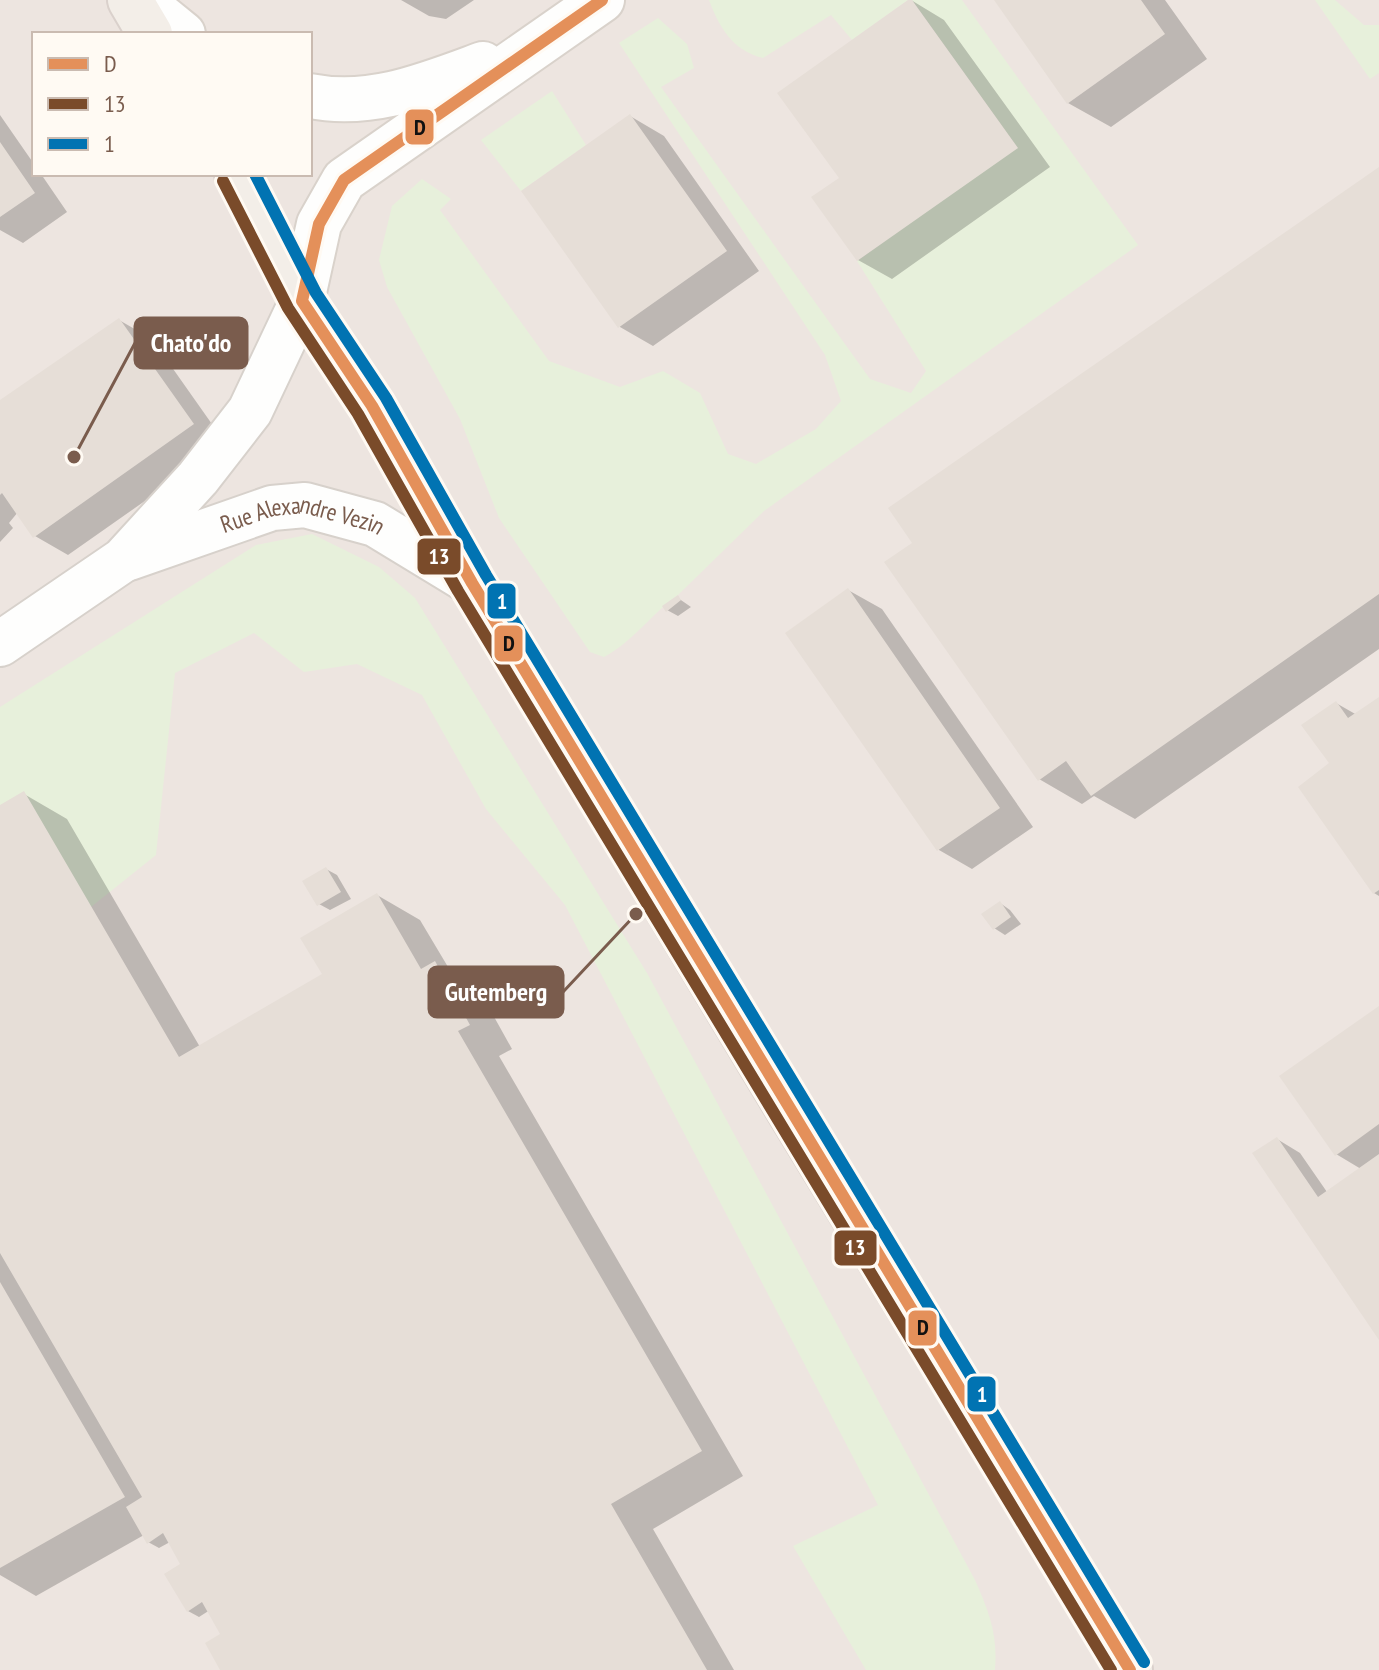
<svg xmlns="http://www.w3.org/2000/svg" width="1379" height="1670" font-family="'PT Sans Narrow',sans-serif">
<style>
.industrial{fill:#ede5e0;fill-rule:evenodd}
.green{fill:#e7f0db}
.shadow{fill:#0003}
.building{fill:#e6ded7}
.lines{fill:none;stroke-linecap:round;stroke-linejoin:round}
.tertiary-casing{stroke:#d7d1cb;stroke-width:48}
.secondary-casing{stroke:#d9d2cb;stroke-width:48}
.primary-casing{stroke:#dad1cc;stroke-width:48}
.tertiary{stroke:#fefefd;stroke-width:44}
.secondary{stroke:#fefefd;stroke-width:44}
.primary{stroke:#f3eee8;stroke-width:44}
.bus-1-casing{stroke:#fffaf3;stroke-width:18}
.bus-2-casing{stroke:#fffaf3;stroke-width:18}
.bus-3-casing{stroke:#fffaf3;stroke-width:18}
.bus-1{stroke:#e4905a;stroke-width:12}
.bus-2{stroke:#7a4b2a;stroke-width:12}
.bus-3{stroke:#0173b2;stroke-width:12}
.labels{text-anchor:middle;stroke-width:6;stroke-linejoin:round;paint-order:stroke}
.street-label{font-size:24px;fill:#7a5c4d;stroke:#fffaf3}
.leader{fill:none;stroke:#7a5c4d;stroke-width:3}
.callout-dot{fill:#7a5c4d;stroke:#fffaf3;stroke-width:3}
.callout{fill:#7a5c4d;stroke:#7a5c4d;stroke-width:3}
.callout-label{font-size:26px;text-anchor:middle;font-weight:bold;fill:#fff}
.line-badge{stroke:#fffaf3;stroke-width:3}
.badge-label{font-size:22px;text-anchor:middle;font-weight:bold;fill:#fff}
.pale-badge-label{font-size:22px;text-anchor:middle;font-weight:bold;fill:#111}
</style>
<rect width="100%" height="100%" fill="#f9f5f0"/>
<!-- industrial -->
<path class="industrial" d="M 0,0 L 1379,0 L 1379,1670 L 0,1670 ZM 34,34 L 310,34 L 310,174 L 34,174 Z"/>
<!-- green -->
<path class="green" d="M 709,0 L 908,0 L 852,40 L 831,15 L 763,58 C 733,51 719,27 709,0 Z
M 912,0 L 962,0 L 1138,245 L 764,511 L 678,595 C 651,614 634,641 604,657 L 590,652 L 499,518 L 460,419 L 387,287 L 379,260 L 392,206 L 422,179 L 451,199 L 440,210 L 549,361 L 620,387 L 663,371 L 700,393 L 728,454 L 756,464 L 816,429 L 841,401 L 825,355 L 619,43 L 658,18 L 687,44 L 694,68 L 661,87 L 870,379 L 911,393 L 926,371 L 857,261 L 1017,147 Z
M 1315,0 L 1335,0 L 1364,25 L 1379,25 L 1379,73 L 1370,79 Z
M 552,91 L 586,145 L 521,191 L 481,140 Z
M 312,534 L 379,567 L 415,598 L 647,973 L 975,1580 C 989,1612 998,1634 995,1670 L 866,1670 L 793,1546 L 878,1505 L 565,905 L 486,809 L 422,695 L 357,664 L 304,672 L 254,633 L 175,673 L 156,855 L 91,907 L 0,805 L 0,707 L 256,545 Z"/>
<!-- shadow -->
<path class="shadow" d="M 401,0 L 474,0 L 446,19 L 429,16 Z
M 911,0 L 944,20 L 1050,167 L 892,279 L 858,260 Z
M 996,0 L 1165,0 L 1207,59 L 1111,127 L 1068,103 Z
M 0,115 L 34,164 L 34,174 L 41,174 L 67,212 L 23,243 L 0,230 Z
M 630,116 L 664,136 L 759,271 L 653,346 L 620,327 Z
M 1379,170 L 1379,649 L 1135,819 L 1094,796 L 1082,804 L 1039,779 L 915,543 Z
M 119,320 L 152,339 L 226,444 L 68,555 L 35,536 L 18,512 L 9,523 L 13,528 L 0,542 L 0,403 Z
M 848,590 L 882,609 L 1033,827 L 972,869 L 939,850 Z
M 678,598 L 691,607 L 678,616 L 667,610 Z
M 1379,699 L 1379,896 L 1374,893 L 1331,764 L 1336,703 L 1357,715 Z
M 24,794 L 67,819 L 200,1047 L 325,974 L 377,895 L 420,920 L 451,972 L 478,988 L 512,1049 L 499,1056 L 743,1476 L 653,1529 L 734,1670 L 223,1670 L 227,1640 L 210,1610 L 199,1617 L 188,1611 L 187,1570 L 170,1542 L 159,1548 L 148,1542 L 144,1535 L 36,1596 L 0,1575 L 0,808 Z
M 326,869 L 337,875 L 351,899 L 330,910 L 319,904 Z
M 1000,903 L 1010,910 L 1021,924 L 1005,935 L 994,928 Z
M 1379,1009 L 1379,1336 L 1277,1139 L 1300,1153 L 1327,1192 L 1361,1169 L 1336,1154 Z"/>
<!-- building -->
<path class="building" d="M 908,0 L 912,0 L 1018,148 L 857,261 L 811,197 L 839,178 L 777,93 Z
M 994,0 L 1141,0 L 1165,34 L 1067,104 Z
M 630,114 L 727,251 L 618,328 L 521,191 Z
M 0,142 L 35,193 L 0,217 Z
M 1379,167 L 1379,594 L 1091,796 L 1066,761 L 1038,781 L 884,562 L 912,543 L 888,508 Z
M 119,318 L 194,424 L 33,538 L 2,493 L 0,495 L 0,400 Z
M 848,588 L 1000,808 L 937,851 L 785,633 Z
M 678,595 L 681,600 L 666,612 L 662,606 Z
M 1379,697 L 1379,890 L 1373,894 L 1298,787 L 1329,763 L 1301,725 L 1336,701 L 1348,718 Z
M 24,791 L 179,1057 L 322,974 L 300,938 L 377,893 L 421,969 L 435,961 L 470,1025 L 458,1031 L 702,1451 L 611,1504 L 707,1670 L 220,1670 L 205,1643 L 220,1634 L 202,1602 L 187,1612 L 164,1574 L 180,1564 L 163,1533 L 147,1544 L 126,1507 L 142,1497 L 0,1253 L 0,805 Z
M 326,867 L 341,892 L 317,906 L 302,881 Z
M 1000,901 L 1011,917 L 993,930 L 981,914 Z
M 1379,1006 L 1379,1124 L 1335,1156 L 1279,1076 Z
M 1277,1137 L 1318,1197 L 1379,1154 L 1379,1340 L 1252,1153 Z
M 0,1282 L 125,1497 L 0,1568 Z"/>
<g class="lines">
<defs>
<g id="tertiary">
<path id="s1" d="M 129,558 L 272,508 L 305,505 L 375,524 L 472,583"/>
<path d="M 0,644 L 123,560 L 198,478 L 250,411 L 302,301"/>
</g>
<path id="secondary" d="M 141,0 L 183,34
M 310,96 C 371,108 426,85 483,64
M 302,301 L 319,224 L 344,180 L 602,0"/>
<path id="primary" d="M 130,0 L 150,34
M 237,174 L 302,301 L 372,406 L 472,583 L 779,1094 L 1130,1670"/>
</defs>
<!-- tertiary casing -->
<use href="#tertiary" class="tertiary-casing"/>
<!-- secondary casing -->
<use href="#secondary" class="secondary-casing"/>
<!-- primary casing -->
<use href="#primary" class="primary-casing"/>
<!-- tertiary -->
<use href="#tertiary" class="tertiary"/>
<!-- secondary -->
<use href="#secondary" class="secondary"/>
<!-- primary -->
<use href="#primary" class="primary"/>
<defs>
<path id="bus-1" d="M 302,301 L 372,406 L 472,583 L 1130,1670
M 302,301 L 319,224 L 344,180 L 602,0"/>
<path id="bus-2" d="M 223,181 L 288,308 L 358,414 L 458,591 L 1111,1670"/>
<path id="bus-3" d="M 255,174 L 316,293 L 386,398 L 486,575 L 1144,1662"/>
</defs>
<!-- bus-1 casing -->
<use href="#bus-1" class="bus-1-casing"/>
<!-- bus-2 casing -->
<use href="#bus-2" class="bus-2-casing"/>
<!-- bus-3 casing -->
<use href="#bus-3" class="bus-3-casing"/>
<!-- bus-1 -->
<use href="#bus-1" class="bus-1"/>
<!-- bus-2 -->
<use href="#bus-2" class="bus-2"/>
<!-- bus-3 -->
<use href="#bus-3" class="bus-3"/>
</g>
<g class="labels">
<!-- street labels -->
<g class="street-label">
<text dy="8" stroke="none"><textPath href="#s1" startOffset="182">Rue Alexandre Vezin</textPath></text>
</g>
</g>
<!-- callouts -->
<path class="leader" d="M74 457L135 343M636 914L563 992"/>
<g class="callout-dot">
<circle cx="74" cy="457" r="8"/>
<circle cx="636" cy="914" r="8"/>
</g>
<g class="callout">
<rect x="135" y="318" width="112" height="50" rx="8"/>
<rect x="429" y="967" width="134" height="50" rx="8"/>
</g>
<g class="callout-label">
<text x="191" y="352">Chato'do</text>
<text x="496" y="1001">Gutemberg</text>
</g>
<g class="line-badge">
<rect x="404" y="108" width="31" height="38" rx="8" fill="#e4905a"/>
<rect x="416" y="537" width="46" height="39" rx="8" fill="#7a4b2a"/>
<rect x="486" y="582" width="31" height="38" rx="8" fill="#0173b2"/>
<rect x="493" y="624" width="31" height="39" rx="8" fill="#e4905a"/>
<rect x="833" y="1229" width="45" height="38" rx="8" fill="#7a4b2a"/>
<rect x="907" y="1309" width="31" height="38" rx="8" fill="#e4905a"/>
<rect x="966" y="1375" width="31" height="38" rx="8" fill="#0173b2"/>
</g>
<g class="badge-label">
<text x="439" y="564">13</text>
<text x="502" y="609">1</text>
<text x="855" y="1255">13</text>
<text x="982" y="1402">1</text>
</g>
<g class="pale-badge-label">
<text x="420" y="135">D</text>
<text x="509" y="651">D</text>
<text x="923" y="1335">D</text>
</g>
<!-- legend -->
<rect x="32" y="32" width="280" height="144" fill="#fffaf3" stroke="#cabbb1" stroke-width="2"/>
<rect x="48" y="58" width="40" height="12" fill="#e4905a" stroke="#cabbb1" stroke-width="2"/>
<text x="104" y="72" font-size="24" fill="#7a5c4d">D</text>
<rect x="48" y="98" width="40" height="12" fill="#7a4b2a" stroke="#cabbb1" stroke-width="2"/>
<text x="104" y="112" font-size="24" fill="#7a5c4d">13</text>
<rect x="48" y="138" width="40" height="12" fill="#0173b2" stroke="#cabbb1" stroke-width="2"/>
<text x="104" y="152" font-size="24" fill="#7a5c4d">1</text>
</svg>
